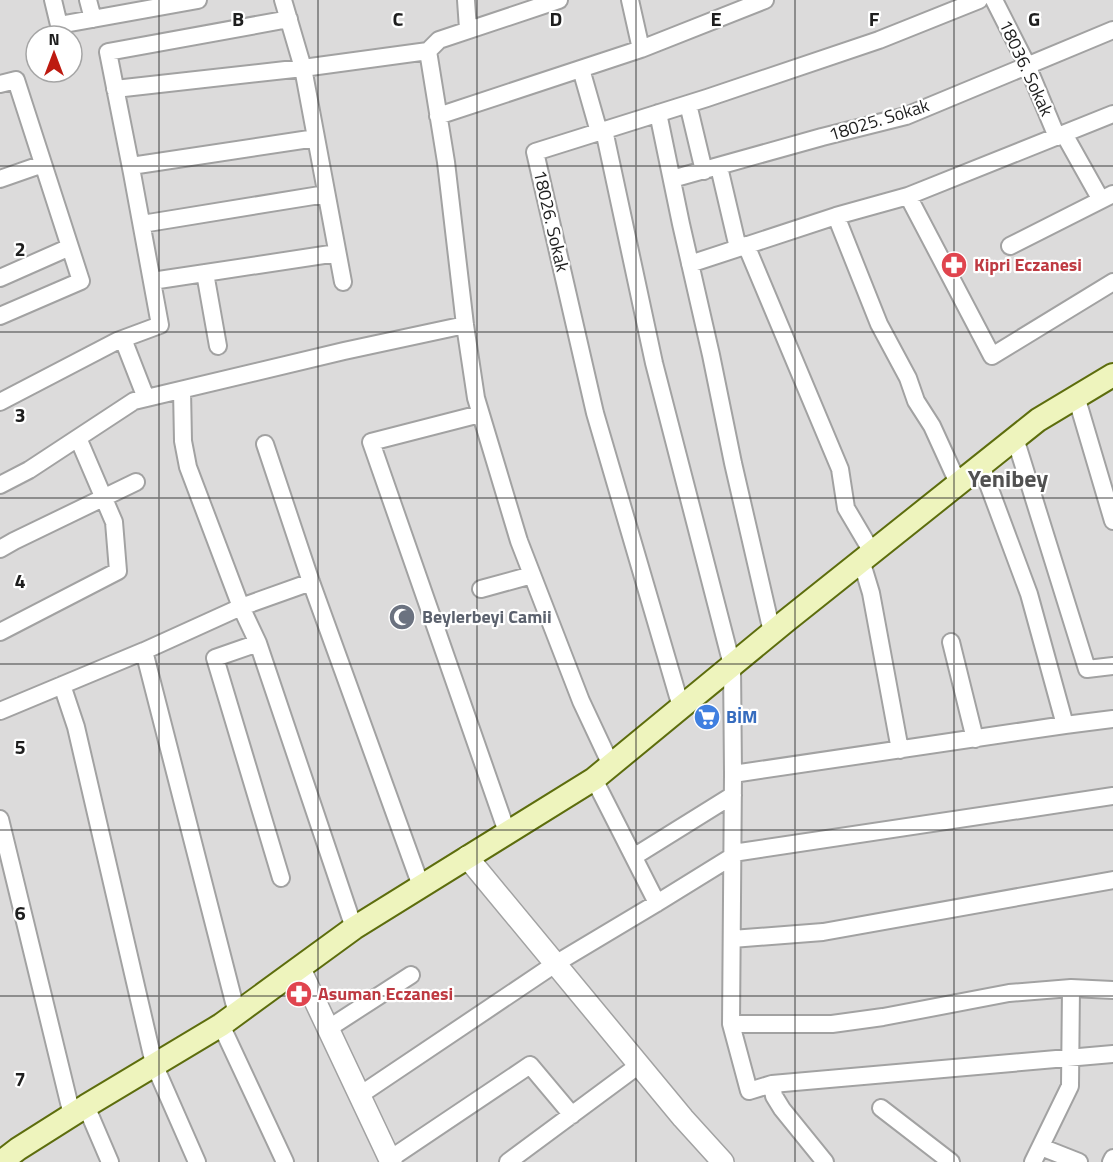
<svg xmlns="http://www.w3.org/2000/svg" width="1113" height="1162" font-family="'Titillium Web',sans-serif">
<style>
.residential{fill:#dcdbdb;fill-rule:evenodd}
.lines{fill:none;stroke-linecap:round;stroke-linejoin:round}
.minor-casing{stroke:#a2a2a2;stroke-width:20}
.tertiary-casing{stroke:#a2a2a2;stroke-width:24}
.secondary-casing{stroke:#5d6d0d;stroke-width:26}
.minor{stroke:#fff;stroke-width:16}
.tertiary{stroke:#fff;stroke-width:21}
.secondary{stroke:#eef4bd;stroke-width:22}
.grid{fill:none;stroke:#1e1e1e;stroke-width:1.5;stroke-opacity:0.55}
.labels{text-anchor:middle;stroke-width:4.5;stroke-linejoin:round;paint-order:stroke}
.street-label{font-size:18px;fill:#1e1e1e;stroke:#fff}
.health-label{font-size:18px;font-weight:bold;fill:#be3a42;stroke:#fff;text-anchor:start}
.worship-label{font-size:18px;font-weight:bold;fill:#5b616d;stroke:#fff;text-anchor:start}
.shop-label{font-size:18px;font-weight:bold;fill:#366cbe;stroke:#fff;text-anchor:start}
.district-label{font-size:24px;font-weight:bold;fill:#515151;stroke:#fff}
.grid-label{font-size:20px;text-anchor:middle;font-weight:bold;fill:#1e1e1e;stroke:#fff;stroke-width:4.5;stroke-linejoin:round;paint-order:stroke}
</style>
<rect width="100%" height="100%" fill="#eeece5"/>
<!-- residential -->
<path class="residential" d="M 0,0 L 1113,0 L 1113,1162 L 0,1162 ZM 36,36 L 72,36 L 72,72 L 36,72 Z"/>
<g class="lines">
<defs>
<path id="minor" d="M 53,0 L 59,25 L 198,0
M 88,0 L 93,19
M 283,0 L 303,68 L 343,282
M 466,0 L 468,29
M 630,0 L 641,49
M 994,0 L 1027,65 L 1057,137
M 428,51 L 439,40 L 559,0
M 581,69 L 599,132
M 0,84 L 16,80 L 81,281 L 0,316
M 115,89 L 303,68 L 428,51 L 446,162 L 465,325 L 476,398 L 519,541 L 581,701 L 611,765
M 688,104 L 704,171
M 658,113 L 681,224 L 711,355 L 733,463 L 772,632
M 438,116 L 641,49 L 765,0
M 604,130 L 654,363 L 732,665 L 733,774 L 731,1024 L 749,1091 L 772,1084 L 1113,1054
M 1064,134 L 1101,200
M 131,166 L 316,138
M 719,167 L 738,248
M 0,179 L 43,164
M 672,179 L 822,137 L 906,116 L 1113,30
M 908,196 L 992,356 L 1113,282
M 836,216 L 879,324 L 908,378 L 916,401 L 932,426 L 958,483
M 142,224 L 326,194
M 746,245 L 840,469 L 846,508 L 872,552
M 1010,246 L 1113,194
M 690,264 L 836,216 L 908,196 L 1113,114
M 205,273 L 218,346
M 0,278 L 70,247
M 152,281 L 337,253
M 123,339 L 146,398
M 182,390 L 183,441 L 188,467 L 241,607 L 258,643 L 354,928
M 1076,396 L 1113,521
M 0,402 L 117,341 L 160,325 L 132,173 L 108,52 L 289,19
M 480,414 L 371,442 L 507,832
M 1015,438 L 1087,669 L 1113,666
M 265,444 L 311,582 L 421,886
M 981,465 L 1029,594 L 1065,725
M 0,485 L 29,470 L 134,401 L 344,351 L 465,325
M 0,549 L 14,541 L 136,482
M 861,560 L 871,593 L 900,750
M 481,589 L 532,575
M 0,632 L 118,571 L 114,522 L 78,438
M 951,642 L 975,739
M 258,643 L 215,658 L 281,878
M 144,651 L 237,1014
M 62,685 L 76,727 L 154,1064 L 197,1162
M 681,707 L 595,413 L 535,152 L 707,98 L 879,40 L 979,0
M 0,711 L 144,651 L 241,607 L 311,582
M 733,774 L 1065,725 L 1113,719
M 594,779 L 657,903
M 0,819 L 72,1115
M 733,853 L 1113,796
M 635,856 L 733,795
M 732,939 L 823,932 L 1113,880
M 731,1024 L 832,1024 L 883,1017 L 1009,993 L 1071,988 L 1113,990
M 221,1025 L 285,1162
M 329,1028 L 411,975
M 772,1084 L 774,1096 L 782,1109 L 825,1162
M 360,1095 L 555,964 L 657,903 L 733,856
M 86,1106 L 110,1162
M 881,1108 L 951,1162
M 1041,1147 L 1079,1162
M 390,1159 L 530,1065 L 572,1115
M 508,1162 L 639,1065
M 1033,1162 L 1070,1086 L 1071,988
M 1111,1162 L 1113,1158"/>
<path id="tertiary" d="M 467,857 L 683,1118 L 723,1162
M 300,969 L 391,1162"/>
<path id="secondary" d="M 1,1162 L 18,1149 L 86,1106 L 221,1025 L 354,928 L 594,779 L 786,621 L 1038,420 L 1113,375"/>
</defs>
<!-- minor casing -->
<use href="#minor" class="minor-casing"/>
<!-- tertiary casing -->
<use href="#tertiary" class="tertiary-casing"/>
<!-- secondary casing -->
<use href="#secondary" class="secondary-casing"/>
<!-- minor -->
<use href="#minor" class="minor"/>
<!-- tertiary -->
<use href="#tertiary" class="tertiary"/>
<!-- secondary -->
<use href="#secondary" class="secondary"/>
</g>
<!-- grid -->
<path class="grid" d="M 159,0 L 159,1162M 318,0 L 318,1162M 477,0 L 477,1162M 636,0 L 636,1162M 795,0 L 795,1162M 954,0 L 954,1162M 0,166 L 1113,166M 0,332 L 1113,332M 0,498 L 1113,498M 0,664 L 1113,664M 0,830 L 1113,830M 0,996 L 1113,996"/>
<!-- icons -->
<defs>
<symbol id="pharmacy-disc" viewBox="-11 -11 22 22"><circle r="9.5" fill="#e0444e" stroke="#fff"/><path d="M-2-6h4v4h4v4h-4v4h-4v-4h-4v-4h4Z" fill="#fff"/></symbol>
<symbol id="mosque-disc" viewBox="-11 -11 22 22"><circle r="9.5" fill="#6b7280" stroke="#fff"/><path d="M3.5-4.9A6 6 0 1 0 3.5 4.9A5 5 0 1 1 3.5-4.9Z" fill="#fff"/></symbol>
<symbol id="supermarket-disc" viewBox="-11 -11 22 22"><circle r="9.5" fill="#3f7fe0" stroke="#fff"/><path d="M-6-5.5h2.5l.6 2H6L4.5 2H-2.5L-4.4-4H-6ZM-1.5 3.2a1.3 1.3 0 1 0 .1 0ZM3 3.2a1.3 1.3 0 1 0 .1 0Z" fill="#fff"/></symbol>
</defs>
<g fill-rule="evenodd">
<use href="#pharmacy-disc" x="939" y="250" width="30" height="30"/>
<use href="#mosque-disc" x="387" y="602" width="30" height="30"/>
<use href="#supermarket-disc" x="692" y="702" width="30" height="30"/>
<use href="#pharmacy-disc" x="284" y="979" width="30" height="30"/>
</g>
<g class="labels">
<!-- street labels -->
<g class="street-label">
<text transform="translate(1026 68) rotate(65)" y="6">18036. Sokak</text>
<text transform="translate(879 120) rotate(-17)" y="6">18025. Sokak</text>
<text transform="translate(551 221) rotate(77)" y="6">18026. Sokak</text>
</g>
<!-- health labels -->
<g class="health-label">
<text x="974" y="271">Kipri Eczanesi</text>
<text x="318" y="1000">Asuman Eczanesi</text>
</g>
<!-- worship labels -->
<g class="worship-label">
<text x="422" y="623">Beylerbeyi Camii</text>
</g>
<!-- shop labels -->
<g class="shop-label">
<text x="726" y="723">BİM</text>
</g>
<!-- district labels -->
<g class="district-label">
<text x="1008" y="487">Yenibey</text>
</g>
</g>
<g class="grid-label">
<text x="238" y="26">B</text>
<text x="398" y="26">C</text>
<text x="556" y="26">D</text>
<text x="716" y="26">E</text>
<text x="874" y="26">F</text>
<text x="1034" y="26">G</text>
<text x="20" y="256">2</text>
<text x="20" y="422">3</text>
<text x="20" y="588">4</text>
<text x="20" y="754">5</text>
<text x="20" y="920">6</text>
<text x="20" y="1086">7</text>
</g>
<!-- north arrow -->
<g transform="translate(54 54)"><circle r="28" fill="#ffffff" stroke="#a5a5a5" stroke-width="1.5"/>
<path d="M0-4.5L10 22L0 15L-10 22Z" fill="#bd1a10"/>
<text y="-9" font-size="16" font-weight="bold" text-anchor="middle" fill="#1e1e1e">N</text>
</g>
</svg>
